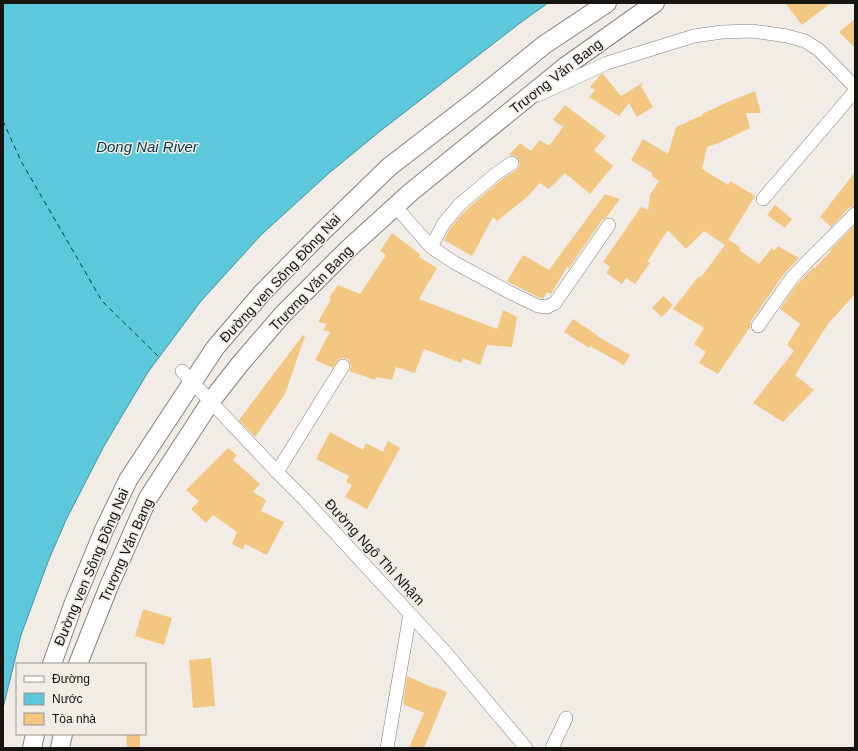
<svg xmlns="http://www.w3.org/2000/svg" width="858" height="751" font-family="Arial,sans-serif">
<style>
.water{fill:#5dc7db;stroke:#48929f}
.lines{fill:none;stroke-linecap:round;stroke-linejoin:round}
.ferry{stroke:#043941;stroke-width:1;stroke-dasharray:5 4;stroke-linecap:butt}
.building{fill:#f3c781}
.street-casing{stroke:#85817c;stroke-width:14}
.secondary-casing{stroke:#85817c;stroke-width:20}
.street{stroke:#fff;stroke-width:13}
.secondary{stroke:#fff;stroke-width:18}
.labels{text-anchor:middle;stroke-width:3;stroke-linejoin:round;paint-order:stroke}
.street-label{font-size:14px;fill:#161512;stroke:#f1ece6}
.water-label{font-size:15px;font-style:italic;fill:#043941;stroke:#f1ece6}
</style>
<rect width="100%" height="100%" fill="#f1ece6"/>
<!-- water -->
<path class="water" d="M 3,3 L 548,3 L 524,20 L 379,132 L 328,174 L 261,235 L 201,301 L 148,372 L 104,446 L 66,520 L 49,559 L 21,635 L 3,708 Z"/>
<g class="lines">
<!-- ferry -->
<path class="ferry" d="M 3,121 L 21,161 L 102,301 L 159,357"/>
</g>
<!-- building -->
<path class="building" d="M 785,3 L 831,3 L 802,25 Z
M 855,19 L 855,48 L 839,32 Z
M 601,74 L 603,74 L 621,96 L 644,82 L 641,86 L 653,107 L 637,117 L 629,103 L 619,116 L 589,97 L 595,90 L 590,87 Z
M 755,91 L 761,113 L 746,113 L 750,128 L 721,142 L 707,147 L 702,169 L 728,185 L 730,181 L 755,196 L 727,242 L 729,240 L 741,248 L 739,250 L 759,264 L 772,248 L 774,251 L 778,246 L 799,258 L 784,274 L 751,321 L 750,327 L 718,374 L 699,363 L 706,352 L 694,344 L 704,328 L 673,309 L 699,276 L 701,277 L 725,245 L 704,231 L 686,249 L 668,230 L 647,262 L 650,263 L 635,284 L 626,278 L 622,284 L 606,273 L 610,267 L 603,262 L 641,207 L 648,210 L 650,195 L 659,181 L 652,176 L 652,173 L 631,160 L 643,139 L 668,154 L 676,127 L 703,115 L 702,114 L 730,101 Z
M 565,105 L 606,136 L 594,150 L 613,166 L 590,194 L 565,173 L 549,189 L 540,183 L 526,198 L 497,221 L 493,217 L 472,256 L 444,240 L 451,227 L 466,210 L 502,179 L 516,170 L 519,167 L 520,163 L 518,158 L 515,156 L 509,155 L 520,143 L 531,151 L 540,140 L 549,146 L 563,127 L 553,120 Z
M 855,172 L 855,206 L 849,208 L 831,227 L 820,217 Z
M 605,194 L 620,199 L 606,218 L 602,220 L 569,268 L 567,267 L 551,294 L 547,292 L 543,299 L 540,298 L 518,287 L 507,281 L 523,255 L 549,270 Z
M 775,205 L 792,219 L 785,228 L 767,215 Z
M 855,225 L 855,294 L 828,324 L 795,375 L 814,390 L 783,422 L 753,403 L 794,351 L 787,345 L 800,324 L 780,309 L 797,284 L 814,267 L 815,268 L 831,251 L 830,250 Z
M 392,233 L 420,254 L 419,257 L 437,268 L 419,299 L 497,329 L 503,310 L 517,317 L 512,347 L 487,345 L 480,365 L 463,358 L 461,363 L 424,349 L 415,373 L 396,367 L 392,380 L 376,377 L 375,380 L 349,371 L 351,367 L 350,363 L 348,359 L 344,358 L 339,359 L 333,368 L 315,360 L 330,332 L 323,330 L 327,324 L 318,322 L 331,299 L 329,298 L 338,285 L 360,294 L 386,255 L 380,251 Z
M 663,296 L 673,305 L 662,317 L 652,308 Z
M 573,319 L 597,335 L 597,336 L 630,355 L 624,365 L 590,346 L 589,348 L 564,332 Z
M 303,335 L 305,336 L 285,394 L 255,437 L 239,420 Z
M 330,432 L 363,450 L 366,443 L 383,452 L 388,441 L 400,448 L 367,509 L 345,497 L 352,485 L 346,482 L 349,476 L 316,459 Z
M 228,448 L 237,455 L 233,460 L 260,484 L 253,492 L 266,500 L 261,511 L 284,522 L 267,555 L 245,544 L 243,550 L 232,544 L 237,532 L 213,515 L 206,523 L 191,509 L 199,501 L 186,490 Z
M 143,609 L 172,618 L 164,645 L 135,636 Z
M 211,658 L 215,706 L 193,708 L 189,660 Z
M 407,676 L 434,688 L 434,687 L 447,692 L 424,748 L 409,748 L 424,713 L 403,704 Z
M 126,734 L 140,734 L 140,748 L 127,748 Z"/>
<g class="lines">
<defs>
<path id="street" d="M 538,95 L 607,63 L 694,36 L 722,32 L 752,31 L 787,36 L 805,41 L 819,50 L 855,87
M 763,199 L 855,91
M 395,206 L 431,247 L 455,263 L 513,294 L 538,306 L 547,307 L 555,303 L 609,225
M 431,247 L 444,223 L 460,204 L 497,173 L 512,163
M 758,326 L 791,279 L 806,263 L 855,214
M 182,371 L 277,472 L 305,500 L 410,614 L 446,653 L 526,748
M 277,472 L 343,366
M 387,748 L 410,614
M 552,748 L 566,718"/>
<path id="secondary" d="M 52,664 L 73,605 L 104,530 L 128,480 L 215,348 L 262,293 L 324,230 L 389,167 L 476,100 L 544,45 L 607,3
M 78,664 L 109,586 L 148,498 L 211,401 L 240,364 L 283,314 L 346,251 L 411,192 L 566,66 L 655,3
M 32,748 L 35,734
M 60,748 L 63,734"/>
</defs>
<!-- street casing -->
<use href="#street" class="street-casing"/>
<!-- secondary casing -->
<use href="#secondary" class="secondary-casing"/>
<!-- street -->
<use href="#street" class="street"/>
<!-- secondary -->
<use href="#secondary" class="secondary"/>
</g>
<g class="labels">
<!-- street labels -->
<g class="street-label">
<text transform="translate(556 76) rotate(-38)" y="5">Trương Văn Bang</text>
<text transform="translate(280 278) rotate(-47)" y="5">Đường ven Sông Đồng Nai</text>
<text transform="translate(311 288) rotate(-46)" y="5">Trương Văn Bang</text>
<text transform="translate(126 550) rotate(-66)" y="5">Trương Văn Bang</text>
<text transform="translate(375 552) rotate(47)" y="5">Đường Ngô Thì Nhậm</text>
<text transform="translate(91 567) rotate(-67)" y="5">Đường ven Sông Đồng Nai</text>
</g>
<!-- water labels -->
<g class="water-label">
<text x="147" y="152">Dong Nai River</text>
</g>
</g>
<!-- border -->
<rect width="858" height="751" fill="none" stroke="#161512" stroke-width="8"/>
<!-- legend -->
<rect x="16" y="663" width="130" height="72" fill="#f1ece6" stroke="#999691"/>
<rect x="24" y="676" width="20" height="6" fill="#ffffff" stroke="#999691"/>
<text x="52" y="683" font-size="12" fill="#161512">Đường</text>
<rect x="24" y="693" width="20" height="12" fill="#5dc7db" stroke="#999691"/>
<text x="52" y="703" font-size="12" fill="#161512">Nước</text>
<rect x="24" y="713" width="20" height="12" fill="#f3c781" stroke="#999691"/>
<text x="52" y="723" font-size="12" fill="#161512">Tòa nhà</text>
</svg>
